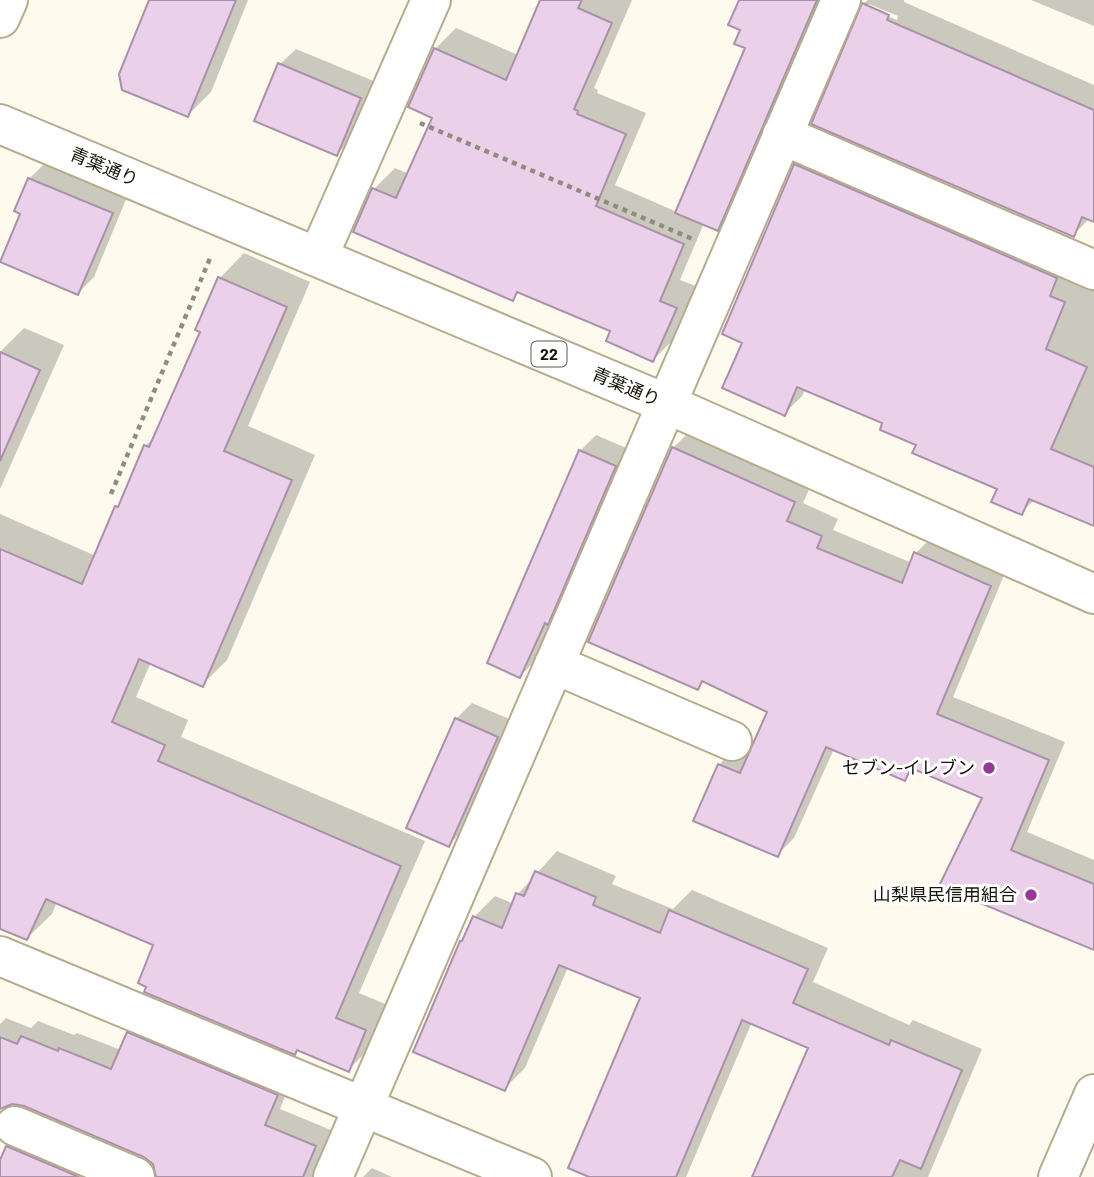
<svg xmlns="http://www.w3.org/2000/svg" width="1094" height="1177" font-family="Barlow,'Noto Sans JP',sans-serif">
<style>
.shadow{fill:#0003;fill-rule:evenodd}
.building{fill:#ead0e9;stroke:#a992a9;stroke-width:2}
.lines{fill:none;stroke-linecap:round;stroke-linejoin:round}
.minor-casing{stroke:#b5ac8e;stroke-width:42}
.major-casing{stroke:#b5ac8e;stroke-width:42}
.path{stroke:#908c80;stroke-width:4.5;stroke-dasharray:5 5;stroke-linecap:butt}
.minor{stroke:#fff;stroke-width:38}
.major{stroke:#fff;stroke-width:38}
.poi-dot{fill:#99369c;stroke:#fff;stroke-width:2.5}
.labels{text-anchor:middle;stroke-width:6;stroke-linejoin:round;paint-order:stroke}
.shield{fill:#fff;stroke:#5d5a53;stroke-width:2}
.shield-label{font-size:16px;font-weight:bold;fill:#171409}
.street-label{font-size:18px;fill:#171409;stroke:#fff}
.poi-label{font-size:18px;fill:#171409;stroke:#fff;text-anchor:end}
</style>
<rect width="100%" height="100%" fill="#fefaed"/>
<!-- shadow -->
<path class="shadow" d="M 151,0 L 248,0 L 211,92 L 188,115 Z
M 542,0 L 632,0 L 594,88 L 598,90 L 597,93 L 646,113 L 615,185 L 677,212 L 747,47 L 743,29 L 741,0 L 829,0 L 738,208 L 717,229 L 704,223 L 680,280 L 696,286 L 674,339 L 653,360 L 612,330 L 520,291 L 513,299 L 374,189 L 395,168 L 409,174 L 435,117 L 435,49 L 456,28 L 518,55 Z
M 868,0 L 904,0 L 904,2 L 1094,85 L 1094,220 L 1090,218 L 1073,235 L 863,4 ZM 869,4 L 898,16 L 897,20 L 869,8 Z
M 1031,0 L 1094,0 L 1094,26 Z
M 296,49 L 376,82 L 352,138 L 337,154 L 280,64 Z
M 813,147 L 1066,278 L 1094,289 L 1094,524 L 1034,500 L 1021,513 L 999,488 L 918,444 L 885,422 L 806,388 L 802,396 L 784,414 L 744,342 L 795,165 Z
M 45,163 L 127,197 L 94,277 L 78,293 L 23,213 L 16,210 L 29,179 Z
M 244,253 L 310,282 L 248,426 L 315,455 L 227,660 L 202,685 L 151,662 L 136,697 L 188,720 L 181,737 L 425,841 L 359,993 L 390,1006 L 373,1045 L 349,1069 L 156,944 L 57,902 L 52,914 L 27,938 L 0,927 L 0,514 L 96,556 L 117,507 L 123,501 L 145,446 L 157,435 L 202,331 L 220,278 Z
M 24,328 L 64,345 L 0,489 L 0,352 Z
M 690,431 L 811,485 L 803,503 L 838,519 L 833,530 L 912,563 L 916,553 L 933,536 L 1007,568 L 953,697 L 1065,742 L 1027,832 L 1094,860 L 1094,943 L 942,885 L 984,797 L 916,768 L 905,779 L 834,749 L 794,838 L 777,855 L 719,765 L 736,747 L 750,754 L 769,711 L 705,680 L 698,688 L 673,448 Z
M 596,435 L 631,450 L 536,660 L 520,676 L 580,451 Z
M 472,703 L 512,720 L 465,829 L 449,844 L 456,719 Z
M 557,851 L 616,876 L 612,884 L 673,909 L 692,890 L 828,948 L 813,982 L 909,1025 L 913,1020 L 982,1049 L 928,1177 L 753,1177 L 811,1047 L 752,1022 L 686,1177 L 594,1177 L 642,997 L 568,967 L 525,1068 L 504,1089 L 465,938 L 474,917 L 495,896 L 514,904 L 518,894 Z
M 144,1017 L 292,1079 L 280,1109 L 331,1130 L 324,1148 L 329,1150 L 335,1177 L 158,1177 L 154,1163 L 144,1155 L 24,1104 L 11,1103 L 0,1107 L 0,1024 L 6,1018 L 31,1028 L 38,1021 L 74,1035 L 77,1033 L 121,1050 L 128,1033 Z
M 24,1131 L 132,1177 L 0,1177 L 0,1165 L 8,1147 Z
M 372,1168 L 392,1177 L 363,1177 Z"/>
<!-- building -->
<path class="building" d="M 149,0 L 236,0 L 188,117 L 122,90 L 119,74 Z
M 540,0 L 582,0 L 578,8 L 612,23 L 574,109 L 578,111 L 577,114 L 626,134 L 596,206 L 684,244 L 660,301 L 677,308 L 653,362 L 606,341 L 610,331 L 517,292 L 513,301 L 353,232 L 372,188 L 396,198 L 432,118 L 408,107 L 434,48 L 506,80 Z
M 739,0 L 817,0 L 718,231 L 675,213 L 745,48 L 734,44 L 740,30 L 728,25 Z
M 862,3 L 889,15 L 887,20 L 1094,110 L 1094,222 L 1082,217 L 1074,237 L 811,124 Z
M 278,63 L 361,98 L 337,156 L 254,121 Z
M 794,164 L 1057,278 L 1050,296 L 1065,302 L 1046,349 L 1087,367 L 1051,449 L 1094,467 L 1094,526 L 1029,499 L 1022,515 L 991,502 L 997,489 L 912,453 L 916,445 L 880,430 L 882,423 L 797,387 L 785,416 L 722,388 L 742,343 L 722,334 Z
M 28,178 L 113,213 L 78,295 L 0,262 L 20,214 L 14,211 Z
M 218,277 L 287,307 L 224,451 L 292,480 L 203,687 L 139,659 L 112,722 L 165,745 L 158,761 L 401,866 L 336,1018 L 366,1030 L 349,1072 L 297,1050 L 295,1055 L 144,992 L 146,987 L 138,983 L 153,945 L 46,899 L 27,940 L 0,929 L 0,549 L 82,584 L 115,506 L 118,507 L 144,445 L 149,447 L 200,332 L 195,330 Z
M 0,352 L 40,370 L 0,461 Z
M 672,447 L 795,502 L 787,521 L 822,536 L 817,548 L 902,583 L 914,552 L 991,586 L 937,714 L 1049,760 L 1011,850 L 1094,884 L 1094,950 L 939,886 L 982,798 L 911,768 L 905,781 L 826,747 L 778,857 L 693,821 L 718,764 L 740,773 L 767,712 L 702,681 L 698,690 L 588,642 Z
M 579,450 L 616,466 L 548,625 L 545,623 L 520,678 L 487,663 Z
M 455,718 L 498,737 L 449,847 L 406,828 Z
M 535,871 L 596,897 L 593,905 L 660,933 L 669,910 L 808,969 L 793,1003 L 889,1045 L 891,1040 L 962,1070 L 921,1169 L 900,1160 L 892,1177 L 752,1177 L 808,1048 L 742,1020 L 676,1177 L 589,1177 L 568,1168 L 640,998 L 559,965 L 505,1091 L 413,1052 L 460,941 L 462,941 L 473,916 L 502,928 L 516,893 L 524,896 Z
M 127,1032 L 278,1095 L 265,1125 L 316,1146 L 303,1177 L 156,1177 L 153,1164 L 144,1157 L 24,1106 L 12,1104 L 0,1109 L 0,1037 L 17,1044 L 21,1036 L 58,1051 L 59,1048 L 111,1069 Z
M 6,1146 L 79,1177 L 0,1177 L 0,1160 Z"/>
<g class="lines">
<defs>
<path id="minor" d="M 0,18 L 8,0
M 782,135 L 1094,270
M 318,257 L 431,0
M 554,664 L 732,741
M 0,956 L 532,1177
M 15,1126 L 135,1177
M 333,1177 L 841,0
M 1058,1177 L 1094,1094"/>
<path id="major" d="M 0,124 L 667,404 L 1094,594"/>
</defs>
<!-- minor casing -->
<use href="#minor" class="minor-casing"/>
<!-- major casing -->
<use href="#major" class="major-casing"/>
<!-- path -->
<path class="path" d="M 420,123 L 695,240
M 111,494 L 211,256"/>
<!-- minor -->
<use href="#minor" class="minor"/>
<!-- major -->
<use href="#major" class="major"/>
</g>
<!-- markers -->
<g class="poi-dot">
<circle cx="989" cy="768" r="7"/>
<circle cx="1031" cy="895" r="7"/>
</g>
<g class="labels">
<!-- shield labels -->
<rect class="shield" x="531.5" y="341.5" width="35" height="25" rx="5"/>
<g class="shield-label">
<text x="549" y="360">22</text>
</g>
<!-- street labels -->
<g class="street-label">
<text transform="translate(104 167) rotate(23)" y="6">青葉通り</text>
<text transform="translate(626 387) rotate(23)" y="6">青葉通り</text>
</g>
<!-- poi labels -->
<g class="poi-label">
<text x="975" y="774">セブン-イレブン</text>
<text x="1017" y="901">山梨県民信用組合</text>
</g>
</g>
</svg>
